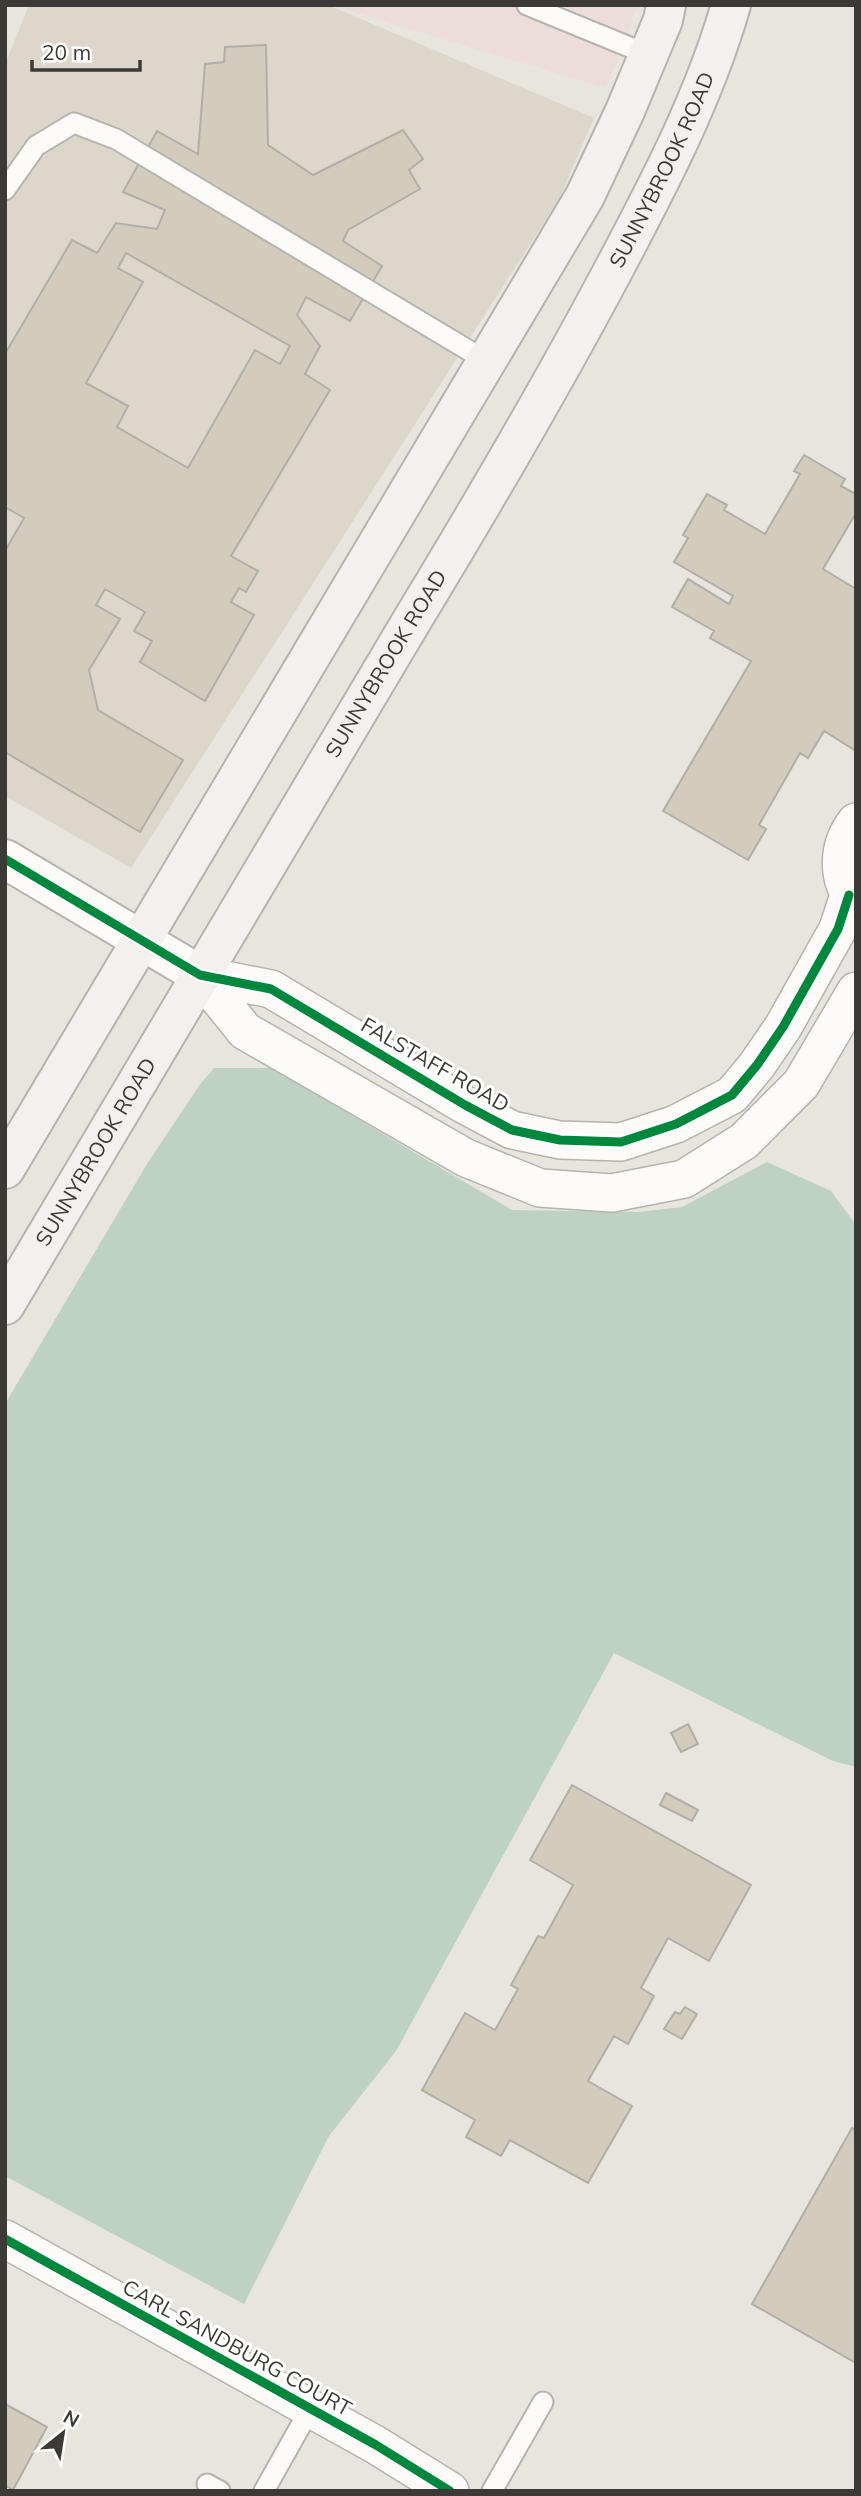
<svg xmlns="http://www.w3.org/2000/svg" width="861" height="2496" font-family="Mulish,sans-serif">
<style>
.built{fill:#ddd7cb}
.education{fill:#ecdcda}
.green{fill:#bdd2c2}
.building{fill:#d3cbbc;stroke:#b0aea9;stroke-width:2;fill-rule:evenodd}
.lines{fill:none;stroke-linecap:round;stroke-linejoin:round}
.service-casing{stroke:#b5b3ae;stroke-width:23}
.minor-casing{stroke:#b5b3ae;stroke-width:40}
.tertiary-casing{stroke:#b5b3ae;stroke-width:42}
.secondary-casing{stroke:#b5b3ae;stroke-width:42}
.service{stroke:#fcfbfa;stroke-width:19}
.minor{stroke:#fcfbfa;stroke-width:37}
.tertiary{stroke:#fcfbfa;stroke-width:38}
.secondary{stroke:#f3f0ef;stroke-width:38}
.cycleway-casing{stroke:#fff;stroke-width:13}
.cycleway{stroke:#00873e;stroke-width:9}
.labels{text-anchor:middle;stroke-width:6;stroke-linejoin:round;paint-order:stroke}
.street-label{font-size:21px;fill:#3c3a36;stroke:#fff}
</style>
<rect width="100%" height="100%" fill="#e8e5de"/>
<!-- built -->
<path class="built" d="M 29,5 L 328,5 L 594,118 L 559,199 L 131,868 L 5,796 L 5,64 Z"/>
<!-- education -->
<path class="education" d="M 330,5 L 638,5 L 606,88 Z"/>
<!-- green -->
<path class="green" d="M 214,1068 L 271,1068 L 512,1210 L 638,1212 L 682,1207 L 767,1162 L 831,1191 L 856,1225 L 856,1767 L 833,1761 L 614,1653 L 396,2051 L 329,2136 L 244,2304 L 5,2176 L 5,1404 L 147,1164 L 201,1083 Z"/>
<!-- building -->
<path class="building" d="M 266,45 L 268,145 L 313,175 L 403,130 L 423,159 L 409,170 L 420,189 L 348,230 L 343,241 L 382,266 L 350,321 L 306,297 L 297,315 L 320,346 L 305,374 L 330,390 L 231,556 L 258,571 L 246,592 L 239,588 L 231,602 L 254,615 L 205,701 L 140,662 L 152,641 L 134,631 L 145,612 L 105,589 L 96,605 L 120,619 L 89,670 L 98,710 L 183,760 L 140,832 L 5,752 L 5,551 L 24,518 L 5,507 L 5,354 L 72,240 L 97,253 L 116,223 L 157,229 L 165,210 L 123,192 L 157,131 L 198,154 L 205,64 L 224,62 L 225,47 ZM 126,253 L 290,346 L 280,364 L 255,350 L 188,468 L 117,427 L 128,406 L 86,383 L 143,282 L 118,268 Z
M 804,455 L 845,479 L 841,486 L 856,494 L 856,513 L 823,569 L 856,589 L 856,751 L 824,731 L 808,758 L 800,753 L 759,825 L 766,829 L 748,860 L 663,811 L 751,661 L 710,638 L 714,631 L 672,607 L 688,579 L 729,604 L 733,596 L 674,562 L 688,538 L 683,535 L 707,494 L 727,505 L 724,510 L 765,534 L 800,474 L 794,471 Z
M 688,1724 L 698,1744 L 681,1752 L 671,1733 Z
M 572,1785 L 751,1885 L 709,1961 L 668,1938 L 641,1988 L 654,1996 L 628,2044 L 614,2036 L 588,2081 L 632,2106 L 588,2183 L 510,2140 L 501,2156 L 466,2137 L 475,2120 L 422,2090 L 465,2013 L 495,2030 L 518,1989 L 511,1985 L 538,1936 L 544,1938 L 573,1885 L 530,1860 Z
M 666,1793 L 698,1810 L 692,1821 L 660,1805 Z
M 685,2007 L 697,2014 L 682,2039 L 664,2029 L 675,2012 L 680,2014 Z
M 852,2128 L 856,2130 L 856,2363 L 752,2304 Z
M 5,2404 L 47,2427 L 13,2490 L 5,2485 Z"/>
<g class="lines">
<defs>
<path id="service" d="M 527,5 L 649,55
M 5,190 L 36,146 L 74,123 L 116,139 L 488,362
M 207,2484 L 220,2491
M 264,2491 L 310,2409
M 492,2491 L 543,2402"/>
<path id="minor" d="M 856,822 C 837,846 836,879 856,903
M 200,975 L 271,989 L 465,1105 L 512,1130 L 560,1140 L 621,1142 L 676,1124 L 732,1095 L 757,1065 L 783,1027 L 838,929 L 849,895
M 200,975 L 245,1031 L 466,1158 L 540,1188 L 612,1193 L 684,1179 L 744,1141 L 801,1084 L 856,991
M 5,2239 L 376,2445 L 450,2491"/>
<path id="tertiary" d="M 5,859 L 200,975"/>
<g id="secondary">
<path d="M 5,1169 L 585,196 L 625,111 L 663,20 L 666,5"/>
<path id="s1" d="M 5,1305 C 141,1078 274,849 411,622 C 482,505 552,386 616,265 C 661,180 704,98 731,5"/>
</g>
</defs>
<!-- service casing -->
<use href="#service" class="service-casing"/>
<!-- minor casing -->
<use href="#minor" class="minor-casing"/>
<!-- tertiary casing -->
<use href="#tertiary" class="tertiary-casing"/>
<!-- secondary casing -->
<use href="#secondary" class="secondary-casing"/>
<!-- service -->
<use href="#service" class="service"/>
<!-- minor -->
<use href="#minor" class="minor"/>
<!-- tertiary -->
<use href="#tertiary" class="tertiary"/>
<!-- secondary -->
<use href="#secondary" class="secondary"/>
<defs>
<path id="cycleway" d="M 5,859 L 200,975 L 271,989 L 465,1105 L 512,1130 L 560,1140 L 621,1142 L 676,1124 L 732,1095 L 757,1065 L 783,1027 L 838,929 L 849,895
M 5,2239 L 376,2445 L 450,2491"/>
</defs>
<!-- cycleway casing -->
<use href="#cycleway" class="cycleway-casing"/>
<!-- cycleway -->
<use href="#cycleway" class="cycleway"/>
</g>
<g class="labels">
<!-- street labels -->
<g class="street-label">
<text dy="7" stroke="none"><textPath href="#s1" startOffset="1312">SUNNYBROOK ROAD</textPath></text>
<text dy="7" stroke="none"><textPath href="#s1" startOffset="746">SUNNYBROOK ROAD</textPath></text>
<text transform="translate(435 1065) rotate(30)" y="7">FALSTAFF ROAD</text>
<text dy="7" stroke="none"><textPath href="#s1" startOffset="178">SUNNYBROOK ROAD</textPath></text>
<text transform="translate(237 2348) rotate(29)" y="7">CARL SANDBURG COURT</text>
</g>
</g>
<!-- border -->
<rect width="861" height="2496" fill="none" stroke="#3c3a36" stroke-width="14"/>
<!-- north arrow -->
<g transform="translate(63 2433) rotate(30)" stroke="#ffffff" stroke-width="5" paint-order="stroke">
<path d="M0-5L12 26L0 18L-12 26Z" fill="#3c3a36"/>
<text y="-10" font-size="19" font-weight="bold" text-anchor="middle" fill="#3c3a36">N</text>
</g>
<!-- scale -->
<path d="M32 60v10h108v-10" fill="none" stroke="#3c3a36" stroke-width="3.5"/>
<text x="42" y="60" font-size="21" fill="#3c3a36" stroke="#ffffff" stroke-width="5" paint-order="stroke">20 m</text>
</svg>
